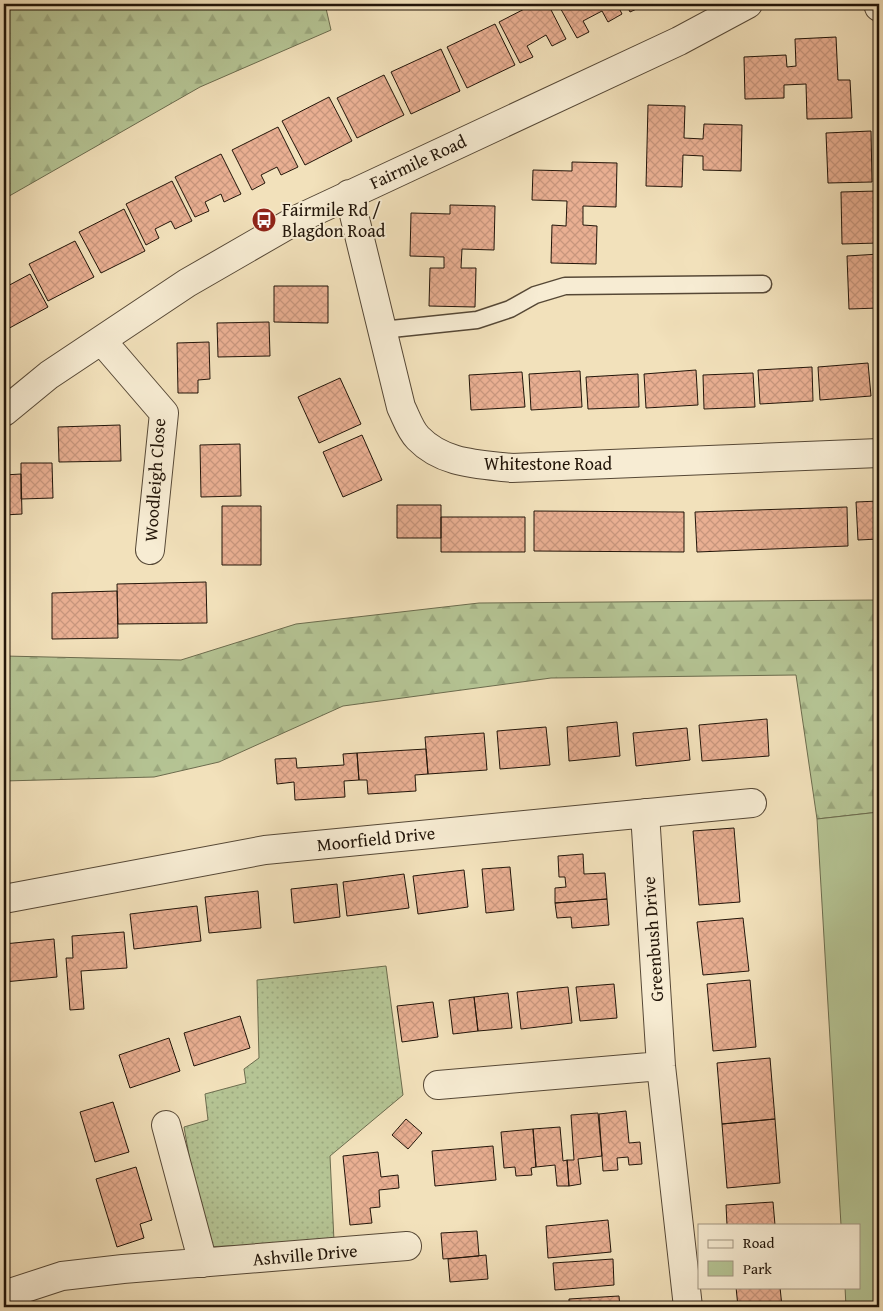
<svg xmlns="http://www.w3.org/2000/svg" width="883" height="1311" font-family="'Gentium Book Plus',serif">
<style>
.grass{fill:url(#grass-dots);stroke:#6c6c4e}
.forest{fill:url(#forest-firs);stroke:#6c6c4e}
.park{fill:#b5c494;stroke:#6c6c4e}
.building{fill:url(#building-cross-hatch);stroke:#221509}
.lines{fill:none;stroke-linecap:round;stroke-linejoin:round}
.service-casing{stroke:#564836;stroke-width:19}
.minor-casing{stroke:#564836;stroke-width:30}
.service{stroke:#f7ecd3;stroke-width:16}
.minor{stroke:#f7ecd3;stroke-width:28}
.labels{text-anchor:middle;stroke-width:4;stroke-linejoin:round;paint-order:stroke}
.street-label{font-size:18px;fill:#221509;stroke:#f7ecd3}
.poi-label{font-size:18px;fill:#221509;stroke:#f7ecd3;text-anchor:start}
</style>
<defs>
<pattern id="grass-dots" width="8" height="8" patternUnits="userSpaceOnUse" patternTransform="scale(1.25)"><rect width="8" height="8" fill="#b5c494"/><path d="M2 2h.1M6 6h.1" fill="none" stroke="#9ba87e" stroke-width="1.8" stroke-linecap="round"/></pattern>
<pattern id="forest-firs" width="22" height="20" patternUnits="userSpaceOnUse" patternTransform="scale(1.25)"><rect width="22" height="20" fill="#b5c494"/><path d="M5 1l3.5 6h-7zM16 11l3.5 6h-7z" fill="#9ba87e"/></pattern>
<pattern id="building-cross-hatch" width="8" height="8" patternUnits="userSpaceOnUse" patternTransform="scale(1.25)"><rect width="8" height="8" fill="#e9af92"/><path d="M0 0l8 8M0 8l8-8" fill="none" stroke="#c8967d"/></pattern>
</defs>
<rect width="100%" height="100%" fill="#f2e1bb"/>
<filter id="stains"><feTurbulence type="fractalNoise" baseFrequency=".004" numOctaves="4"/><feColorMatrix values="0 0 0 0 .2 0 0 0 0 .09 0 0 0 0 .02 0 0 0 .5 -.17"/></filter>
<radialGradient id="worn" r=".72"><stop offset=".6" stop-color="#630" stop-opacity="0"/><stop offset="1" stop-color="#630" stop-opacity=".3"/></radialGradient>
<!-- grass -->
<path class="grass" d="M 386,966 L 403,1095 L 330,1156 L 334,1241 L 205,1247 L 184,1127 L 208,1120 L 205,1094 L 246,1083 L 244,1069 L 259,1058 L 257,980 Z"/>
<!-- forest -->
<path class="forest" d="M 5,4 L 325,4 L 331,30 L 200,87 L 4,199 Z
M 879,600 L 879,812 L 817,819 L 796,675 L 551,678 L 343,706 L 219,762 L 154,777 L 4,781 L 4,656 L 181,660 L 296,624 L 479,603 Z"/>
<!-- park -->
<path class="park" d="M 879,812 L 879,1307 L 846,1307 L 845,1287 L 859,1287 L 859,1225 L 841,1225 L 817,819 Z"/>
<!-- building -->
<path class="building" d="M 534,4 L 548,4 L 566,39 L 552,46 L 546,35 L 527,46 L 533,57 L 520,63 L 499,22 Z
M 558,4 L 617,4 L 622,14 L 608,22 L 602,11 L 583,21 L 589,32 L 577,38 Z
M 626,4 L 642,4 L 643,6 L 630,12 Z
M 495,24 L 515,65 L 467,88 L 447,47 Z
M 836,37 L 838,80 L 850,80 L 852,118 L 807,119 L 806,84 L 784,85 L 784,98 L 745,99 L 744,57 L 786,55 L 787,67 L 796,66 L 795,39 Z
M 441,49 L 460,91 L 411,114 L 391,72 Z
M 384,75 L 404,115 L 357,138 L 337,98 Z
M 329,97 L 352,141 L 305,165 L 282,121 Z
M 648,105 L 685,106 L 684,138 L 703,139 L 704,124 L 742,125 L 741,171 L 703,170 L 703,156 L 683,155 L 682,187 L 646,186 Z
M 278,127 L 298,167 L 281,175 L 277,167 L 261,175 L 265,183 L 252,190 L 232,150 Z
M 871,131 L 872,182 L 828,183 L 826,133 Z
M 221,154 L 241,194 L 224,202 L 221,194 L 205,202 L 209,211 L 195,217 L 175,177 Z
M 572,162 L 617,163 L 616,207 L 583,206 L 583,225 L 597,226 L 596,264 L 551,263 L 552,225 L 566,226 L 567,201 L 532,200 L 533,170 L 572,171 Z
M 172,181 L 192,221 L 175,229 L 171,221 L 155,229 L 159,238 L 146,245 L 126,204 Z
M 877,191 L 879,243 L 842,244 L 841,192 Z
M 450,205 L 495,206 L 494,250 L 462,249 L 461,268 L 476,268 L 475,307 L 429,306 L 430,268 L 444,268 L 444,257 L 410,256 L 411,213 L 450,214 Z
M 124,209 L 145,251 L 101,273 L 79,232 Z
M 75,241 L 94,277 L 48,301 L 29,264 Z
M 879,254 L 879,308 L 849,309 L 847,256 Z
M 30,274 L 48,307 L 4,331 L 4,288 Z
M 274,286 L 328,286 L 328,323 L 274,322 Z
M 269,322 L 270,356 L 218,357 L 217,323 Z
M 209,342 L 210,379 L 198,380 L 198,393 L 178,393 L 177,343 Z
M 868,363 L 871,396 L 820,400 L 818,367 Z
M 875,363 L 879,363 L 879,396 L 877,396 Z
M 812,367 L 813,401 L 760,404 L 758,370 Z
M 696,370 L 698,405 L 646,408 L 644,374 Z
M 580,371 L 582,407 L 531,410 L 529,374 Z
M 522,372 L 525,407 L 471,410 L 469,375 Z
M 753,373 L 755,407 L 704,409 L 703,375 Z
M 638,374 L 639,407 L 588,409 L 586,377 Z
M 340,378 L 361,424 L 319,443 L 298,397 Z
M 120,425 L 121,461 L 59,462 L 58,427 Z
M 362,435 L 382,480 L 343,497 L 323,452 Z
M 240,444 L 241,496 L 201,497 L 200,445 Z
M 21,463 L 52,463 L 53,498 L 21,499 Z
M 21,474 L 22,514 L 4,515 L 4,475 Z
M 879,501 L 879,539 L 858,540 L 856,502 Z
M 397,505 L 441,505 L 441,538 L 397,538 Z
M 222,506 L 261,506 L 261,565 L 222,565 Z
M 847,507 L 848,546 L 697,552 L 695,512 Z
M 534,511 L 684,512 L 684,552 L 534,551 Z
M 441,517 L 525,517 L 525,552 L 441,552 Z
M 206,582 L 207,623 L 118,624 L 117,584 Z
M 117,591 L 118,638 L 52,639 L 52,593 Z
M 767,719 L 769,756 L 702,761 L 699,725 Z
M 617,722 L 620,756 L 569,761 L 567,727 Z
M 546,727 L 550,765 L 500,769 L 497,731 Z
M 687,728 L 690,760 L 636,766 L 633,733 Z
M 484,733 L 487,770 L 428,774 L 425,737 Z
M 426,749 L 428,774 L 415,775 L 416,791 L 368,794 L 367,780 L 359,780 L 357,753 Z
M 357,753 L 359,780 L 344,781 L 345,797 L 295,800 L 294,782 L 277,784 L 275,759 L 296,758 L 297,768 L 344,765 L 343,754 Z
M 734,828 L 740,902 L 699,905 L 693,831 Z
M 583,854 L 584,874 L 605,873 L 607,899 L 555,903 L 555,888 L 566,887 L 565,877 L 559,877 L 558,856 Z
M 510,867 L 514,910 L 486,913 L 482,869 Z
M 464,870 L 468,907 L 418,914 L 413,876 Z
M 404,874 L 409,908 L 347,916 L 343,882 Z
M 337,884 L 340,917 L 294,923 L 291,889 Z
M 258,891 L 261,928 L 209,933 L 205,897 Z
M 607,899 L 609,925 L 572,928 L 571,917 L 557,918 L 555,903 Z
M 197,906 L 201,941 L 134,949 L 130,914 Z
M 743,918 L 749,971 L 703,975 L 697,922 Z
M 124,932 L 127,968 L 81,971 L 84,1009 L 70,1010 L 66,958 L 73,958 L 72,936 Z
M 54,939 L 57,977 L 4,982 L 4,944 Z
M 750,980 L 756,1047 L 713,1051 L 707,984 Z
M 614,984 L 617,1018 L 580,1021 L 576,987 Z
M 568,987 L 572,1023 L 521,1029 L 517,992 Z
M 508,993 L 512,1028 L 478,1031 L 474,997 Z
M 474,997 L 478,1031 L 453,1034 L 449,1000 Z
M 433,1002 L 438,1037 L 402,1042 L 397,1006 Z
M 240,1016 L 250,1048 L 194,1066 L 184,1033 Z
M 169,1038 L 180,1071 L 130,1088 L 119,1055 Z
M 770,1058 L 775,1119 L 722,1124 L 717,1063 Z
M 113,1102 L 129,1152 L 95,1162 L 80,1112 Z
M 626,1111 L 629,1143 L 640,1142 L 642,1164 L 629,1165 L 628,1157 L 617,1158 L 618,1170 L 603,1171 L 599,1114 Z
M 598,1113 L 602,1156 L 578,1159 L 581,1184 L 569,1186 L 567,1160 L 574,1160 L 571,1115 Z
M 406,1119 L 422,1133 L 408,1149 L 392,1135 Z
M 775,1119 L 780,1183 L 727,1188 L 722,1124 Z
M 560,1127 L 563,1161 L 567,1160 L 569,1186 L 557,1186 L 555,1165 L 536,1167 L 533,1129 Z
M 533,1129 L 536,1167 L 531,1168 L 532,1175 L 516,1176 L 515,1167 L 504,1168 L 501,1132 Z
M 493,1146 L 496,1180 L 435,1186 L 432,1151 Z
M 378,1152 L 381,1177 L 398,1175 L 399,1188 L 379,1190 L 380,1207 L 370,1208 L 372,1223 L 350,1225 L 343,1156 Z
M 136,1167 L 152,1220 L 140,1224 L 144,1238 L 117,1247 L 96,1179 Z
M 773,1202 L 775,1225 L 727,1225 L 726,1205 Z
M 608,1220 L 611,1252 L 548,1258 L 546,1226 Z
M 477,1231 L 479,1256 L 443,1259 L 441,1233 Z
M 486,1255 L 488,1279 L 450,1282 L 448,1259 Z
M 613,1259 L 614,1285 L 555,1290 L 553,1263 Z
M 736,1287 L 780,1287 L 782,1307 L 738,1307 Z
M 619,1296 L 620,1307 L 569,1307 L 569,1299 Z
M 450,1303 L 451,1307 L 403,1307 Z"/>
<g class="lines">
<defs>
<path id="service" d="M 382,330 L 477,320 L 510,309 L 535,295 L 565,286 L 763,284"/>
<path id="minor" d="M 878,4 L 879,7
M 349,194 L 401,407 C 406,417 410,430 418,438 C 443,464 478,464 512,468 L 879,453
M 102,341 L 164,413 L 150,550
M 4,412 L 49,375 L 187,283 L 298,219 L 679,41 L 748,4
M 645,813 L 661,1066 L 688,1307
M 4,899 L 265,850 L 752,803
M 438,1085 L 661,1066
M 166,1125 L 203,1263
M 4,1295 L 62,1276 L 123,1269 L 407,1246"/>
</defs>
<!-- service casing -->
<use href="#service" class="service-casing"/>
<!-- minor casing -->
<use href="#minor" class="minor-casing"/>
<!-- service -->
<use href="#service" class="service"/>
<!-- minor -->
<use href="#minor" class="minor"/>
</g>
<!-- icons -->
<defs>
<symbol id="bus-disc" viewBox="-11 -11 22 22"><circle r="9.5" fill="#8f2418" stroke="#f7ecd3"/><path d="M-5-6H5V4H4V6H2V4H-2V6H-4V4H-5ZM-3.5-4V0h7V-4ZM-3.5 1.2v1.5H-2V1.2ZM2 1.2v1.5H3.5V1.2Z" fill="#fff"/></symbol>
</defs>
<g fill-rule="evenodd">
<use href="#bus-disc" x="250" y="206" width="28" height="28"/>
</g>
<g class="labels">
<!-- street labels -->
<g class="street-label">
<text transform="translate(418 162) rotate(-25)" y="6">Fairmile Road</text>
<text x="548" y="470">Whitestone Road</text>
<text transform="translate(155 480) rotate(-86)" y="6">Woodleigh Close</text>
<text transform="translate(376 839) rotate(-6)" y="6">Moorfield Drive</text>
<text transform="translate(653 939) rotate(-94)" y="6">Greenbush Drive</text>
<text transform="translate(305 1255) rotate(-5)" y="6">Ashville Drive</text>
</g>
<!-- poi labels -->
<g class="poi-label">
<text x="282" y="216">Fairmile Rd /<tspan x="282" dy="21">Blagdon Road</tspan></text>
</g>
</g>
<!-- margin -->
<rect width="883" height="1311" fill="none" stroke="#f2e1bb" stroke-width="20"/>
<rect x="5" y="5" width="873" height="1301" fill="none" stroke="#221509" stroke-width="2.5"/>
<rect x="10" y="10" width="863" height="1291" fill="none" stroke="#221509"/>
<!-- legend -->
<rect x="698" y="1224" width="162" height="65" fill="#f7ecd3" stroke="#a29682"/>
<rect x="708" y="1240" width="25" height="8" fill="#f7ecd3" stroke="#a29682"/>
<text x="743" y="1248" font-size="15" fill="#221509">Road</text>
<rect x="708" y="1261" width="25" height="15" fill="#b5c494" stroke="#a29682"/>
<text x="743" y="1274" font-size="15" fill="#221509">Park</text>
<rect width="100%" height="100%" filter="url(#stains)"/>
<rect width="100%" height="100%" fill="url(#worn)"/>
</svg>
